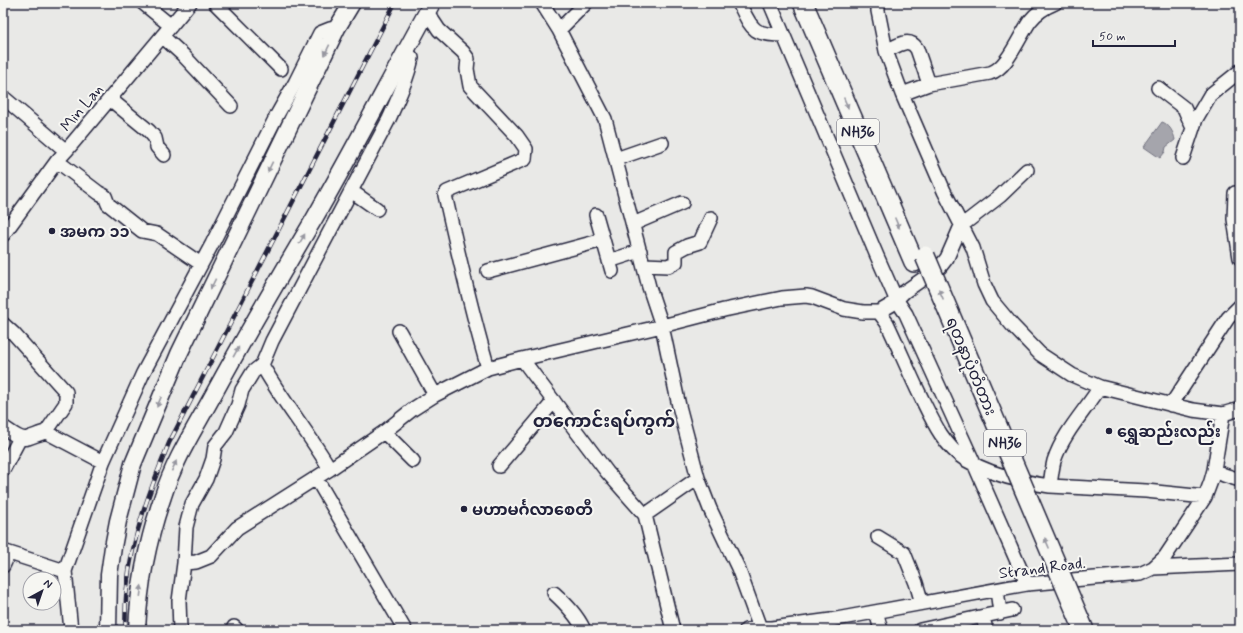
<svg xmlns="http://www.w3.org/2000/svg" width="1243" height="633" font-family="Mynerve,'Noto Sans Myanmar',sans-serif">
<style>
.water{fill:#a5a5ac;stroke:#71717f}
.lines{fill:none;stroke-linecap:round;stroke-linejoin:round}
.minor-casing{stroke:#22223b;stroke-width:16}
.major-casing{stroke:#22223b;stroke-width:19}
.highway-casing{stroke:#22223b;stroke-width:22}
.minor{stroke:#f6f6f2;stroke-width:13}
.major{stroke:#f6f6f2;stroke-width:16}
.highway{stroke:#f6f6f2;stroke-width:19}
.rail-casing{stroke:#22223b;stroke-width:4.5}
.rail{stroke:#f6f6f2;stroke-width:3;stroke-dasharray:9;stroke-linecap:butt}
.highway-bridge-casing{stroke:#22223b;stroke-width:22;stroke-linecap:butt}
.highway-bridge{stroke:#f6f6f2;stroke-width:19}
.oneway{fill:#9797a0}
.poi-dot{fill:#22223b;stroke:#f6f6f2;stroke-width:1.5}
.labels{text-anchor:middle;stroke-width:4;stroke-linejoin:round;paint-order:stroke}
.shield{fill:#f6f6f2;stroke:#626272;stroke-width:1}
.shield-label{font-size:15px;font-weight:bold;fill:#22223b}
.street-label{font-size:16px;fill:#22223b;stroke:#f6f6f2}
.poi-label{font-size:16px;font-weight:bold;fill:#22223b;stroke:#f6f6f2;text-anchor:start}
.quarter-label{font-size:18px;font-weight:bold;fill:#22223b;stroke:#f6f6f2}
</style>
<rect width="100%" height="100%" fill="#e9e9e7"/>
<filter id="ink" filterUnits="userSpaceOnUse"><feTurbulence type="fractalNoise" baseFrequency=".025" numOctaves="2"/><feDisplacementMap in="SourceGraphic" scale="8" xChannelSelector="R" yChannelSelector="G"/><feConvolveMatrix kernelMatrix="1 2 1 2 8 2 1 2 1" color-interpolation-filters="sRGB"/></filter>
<g filter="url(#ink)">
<!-- water -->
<path class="water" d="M 1162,122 C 1169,124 1174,133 1175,140 L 1166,147 L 1165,152 L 1160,158 L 1144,147 Z"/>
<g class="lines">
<defs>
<path id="minor" d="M 143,3 L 171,26
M 215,3 L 281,69
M 542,3 L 559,30 L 605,119 L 649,287 L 662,326 L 679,406 L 698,478 L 710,509 L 738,568 L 760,628
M 739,3 C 752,29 752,35 783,35
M 770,3 L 877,256 L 896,299 L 906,314 L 972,459 L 1027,584
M 878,3 L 878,11 L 886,51 L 902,94 L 944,191 L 973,248 L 984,284 L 992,301 L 1012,325 L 1040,354 L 1072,375 L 1100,387 L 1193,410 L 1223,414
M 427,12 L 439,30 L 463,52 L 468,59 L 467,69 L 470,86 L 517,136 L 526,149 L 525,159 L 447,192 L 445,195 C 458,253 471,311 488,368
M 559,30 L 586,3
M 162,36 L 183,55 L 231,106
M 886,51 C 897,46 909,36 917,49 L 929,84
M 1158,88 L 1184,108 L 1193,128
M 902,94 L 929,84 L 990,73 C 1007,69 1020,35 1030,21 C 1037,12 1045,7 1055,3
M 3,97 L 66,151
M 110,99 L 149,131 L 155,138 L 157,147 L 164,155
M 1183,158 L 1196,119 L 1210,95 L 1240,71
M 616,159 L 662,143
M 57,161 L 99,193 L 105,196 L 108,204 L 142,231 L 157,234 L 201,264
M 351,192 L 357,195 L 377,209
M 1235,193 L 1234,219 L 1240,258
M 596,215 L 612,271
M 633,224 L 682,203
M 3,235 L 57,161 L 66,151 L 190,3
M 609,261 L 640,251
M 644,265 L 668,266 L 676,262 L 676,252 L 687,246 L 700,242 L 711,218
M 488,271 L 603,240
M 879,312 L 891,305 L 904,292 L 940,267 L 947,258 L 961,226 L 1000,196 L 1027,170
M 3,324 L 14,334 L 66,392 L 66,403 L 46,432
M 399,331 L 435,395
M 522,359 L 607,472 L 645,515 L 673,630
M 262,365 C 282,401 309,433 330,469
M 1171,405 L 1228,318 L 1240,306
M 3,427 C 10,431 20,441 28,438 C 35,436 40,433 46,432 L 103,462
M 384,432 L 413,461
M 499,466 L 554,401
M 3,470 L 20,438
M 1214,470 L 1224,475 L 1240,480
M 316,478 L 405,630
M 1050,486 C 1051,478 1052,469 1054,461 C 1063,433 1085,411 1100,387
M 645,515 L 698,478
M 878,537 L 904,553 L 916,583 L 922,603
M 3,551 L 65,571
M 184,563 L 196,562 L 211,556 L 237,528 L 330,469 L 384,432 L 413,409 L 435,395 L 488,368 L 522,359 L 662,326 L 724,310 L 782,298 L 806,296 L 812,297 L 844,309 L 863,312 L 879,312 L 887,323 C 898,346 908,370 919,393 C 931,417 942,445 966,460 C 990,474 1022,482 1050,486 L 1146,491 L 1205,497
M 3,566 L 9,553
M 1153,568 L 1240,564
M 997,590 L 1000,613
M 554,593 C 566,604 577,615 584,630
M 876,612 L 881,630
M 983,617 L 986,630
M 234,627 L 237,630
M 71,630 L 65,571 L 103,462 L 143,373 L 212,244 L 277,115 L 295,83 L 320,33 L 330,29 L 337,28
M 180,630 L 179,601 L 184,563 L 186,527 L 192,504 L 206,479 L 213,459 L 215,446 L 226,432 L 238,405 L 242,390 L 253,372 L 262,365 L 272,341 L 389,119 C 398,99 407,80 412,58 L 406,51
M 746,630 L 760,628 L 772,628 L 831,620 L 1027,584 L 1140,574 L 1153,568 L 1165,557 L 1205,497 L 1211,481 L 1214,470 L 1223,414 L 1240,409
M 920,630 L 1012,610"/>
<path id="major" d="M 108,630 L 109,575 L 113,547 L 118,521 L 133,464 L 179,354 L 337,28 L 352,3
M 137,630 C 139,584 148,539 163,496 C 174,461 194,430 211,399 C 244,338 279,278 314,219 C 355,148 392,75 432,3"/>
<path id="highway" d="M 803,3 L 914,262"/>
</defs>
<!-- minor casing -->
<use href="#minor" class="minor-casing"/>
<!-- major casing -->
<use href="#major" class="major-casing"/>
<!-- highway casing -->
<use href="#highway" class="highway-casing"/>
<!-- minor -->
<use href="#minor" class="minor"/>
<!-- major -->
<use href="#major" class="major"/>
<!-- highway -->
<use href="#highway" class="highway"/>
<defs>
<path id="rail" d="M 125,630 C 126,616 125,601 127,587 C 132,536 150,490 169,443 L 395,3"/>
</defs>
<!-- rail casing -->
<use href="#rail" class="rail-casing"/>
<!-- rail -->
<use href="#rail" class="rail"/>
<defs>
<path id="highway-bridge" d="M 925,256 L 1084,630"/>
</defs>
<!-- highway-bridge casing -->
<use href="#highway-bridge" class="highway-bridge-casing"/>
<!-- highway-bridge -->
<use href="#highway-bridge" class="highway-bridge"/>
</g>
<!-- one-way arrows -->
<defs><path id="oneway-solid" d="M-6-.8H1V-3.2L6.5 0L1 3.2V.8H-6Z"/></defs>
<g class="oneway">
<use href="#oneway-solid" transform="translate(327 50) rotate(116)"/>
<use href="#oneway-solid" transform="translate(846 103) rotate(67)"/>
<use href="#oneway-solid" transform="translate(270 167) rotate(116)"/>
<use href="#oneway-solid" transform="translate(897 223) rotate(67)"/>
<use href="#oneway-solid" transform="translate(302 239) rotate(-60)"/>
<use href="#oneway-solid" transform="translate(213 284) rotate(116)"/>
<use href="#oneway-solid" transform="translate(941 294) rotate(-113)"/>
<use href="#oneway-solid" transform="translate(236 352) rotate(-61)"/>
<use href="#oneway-solid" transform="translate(159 402) rotate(113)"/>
<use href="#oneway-solid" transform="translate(174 466) rotate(-65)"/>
<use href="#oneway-solid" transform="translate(1047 543) rotate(-113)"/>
<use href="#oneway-solid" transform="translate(141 591) rotate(-83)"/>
</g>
</g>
<!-- markers -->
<g class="poi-dot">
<circle cx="52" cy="231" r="4"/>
<circle cx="1109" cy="431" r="4"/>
<circle cx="464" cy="509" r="4"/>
</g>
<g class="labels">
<!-- shield labels -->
<g class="shield">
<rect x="837" y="119" width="42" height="26" rx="3"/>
<rect x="984" y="430" width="42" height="26" rx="3"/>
</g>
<g class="shield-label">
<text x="858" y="137">NH36</text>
<text x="1005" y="448">NH36</text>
</g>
<!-- street labels -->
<g class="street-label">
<text transform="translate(81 107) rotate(-50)" y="6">Min Lan</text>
<text transform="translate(972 366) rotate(67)" y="6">ရတနာပုံတံတား</text>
<text transform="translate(1042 567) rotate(-7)" y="6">Strand Road.</text>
</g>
<!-- poi labels -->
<g class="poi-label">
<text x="60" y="237">အမက ၁၁</text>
<text x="1117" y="437">ရွှေဆည်းလည်း</text>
<text x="472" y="515">မဟာမင်္ဂလာစေတီ</text>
</g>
<!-- quarter labels -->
<g class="quarter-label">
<text x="604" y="427">တကောင်းရပ်ကွက်</text>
</g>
</g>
<!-- margin -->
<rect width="1243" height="633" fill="none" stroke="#f6f6f2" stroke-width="16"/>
<rect x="8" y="8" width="1227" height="617" fill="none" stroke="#22223b" stroke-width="1.5" filter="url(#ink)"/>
<!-- north arrow -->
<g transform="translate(42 591) rotate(40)"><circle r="19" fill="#f6f6f2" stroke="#a1a1a9"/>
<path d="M0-3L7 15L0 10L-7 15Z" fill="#22223b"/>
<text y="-6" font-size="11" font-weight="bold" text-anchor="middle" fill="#22223b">N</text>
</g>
<!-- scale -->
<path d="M1093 40v6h82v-6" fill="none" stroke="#22223b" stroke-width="2"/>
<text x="1099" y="40" font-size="12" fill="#22223b" stroke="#f6f6f2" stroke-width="3" paint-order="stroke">50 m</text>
</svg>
